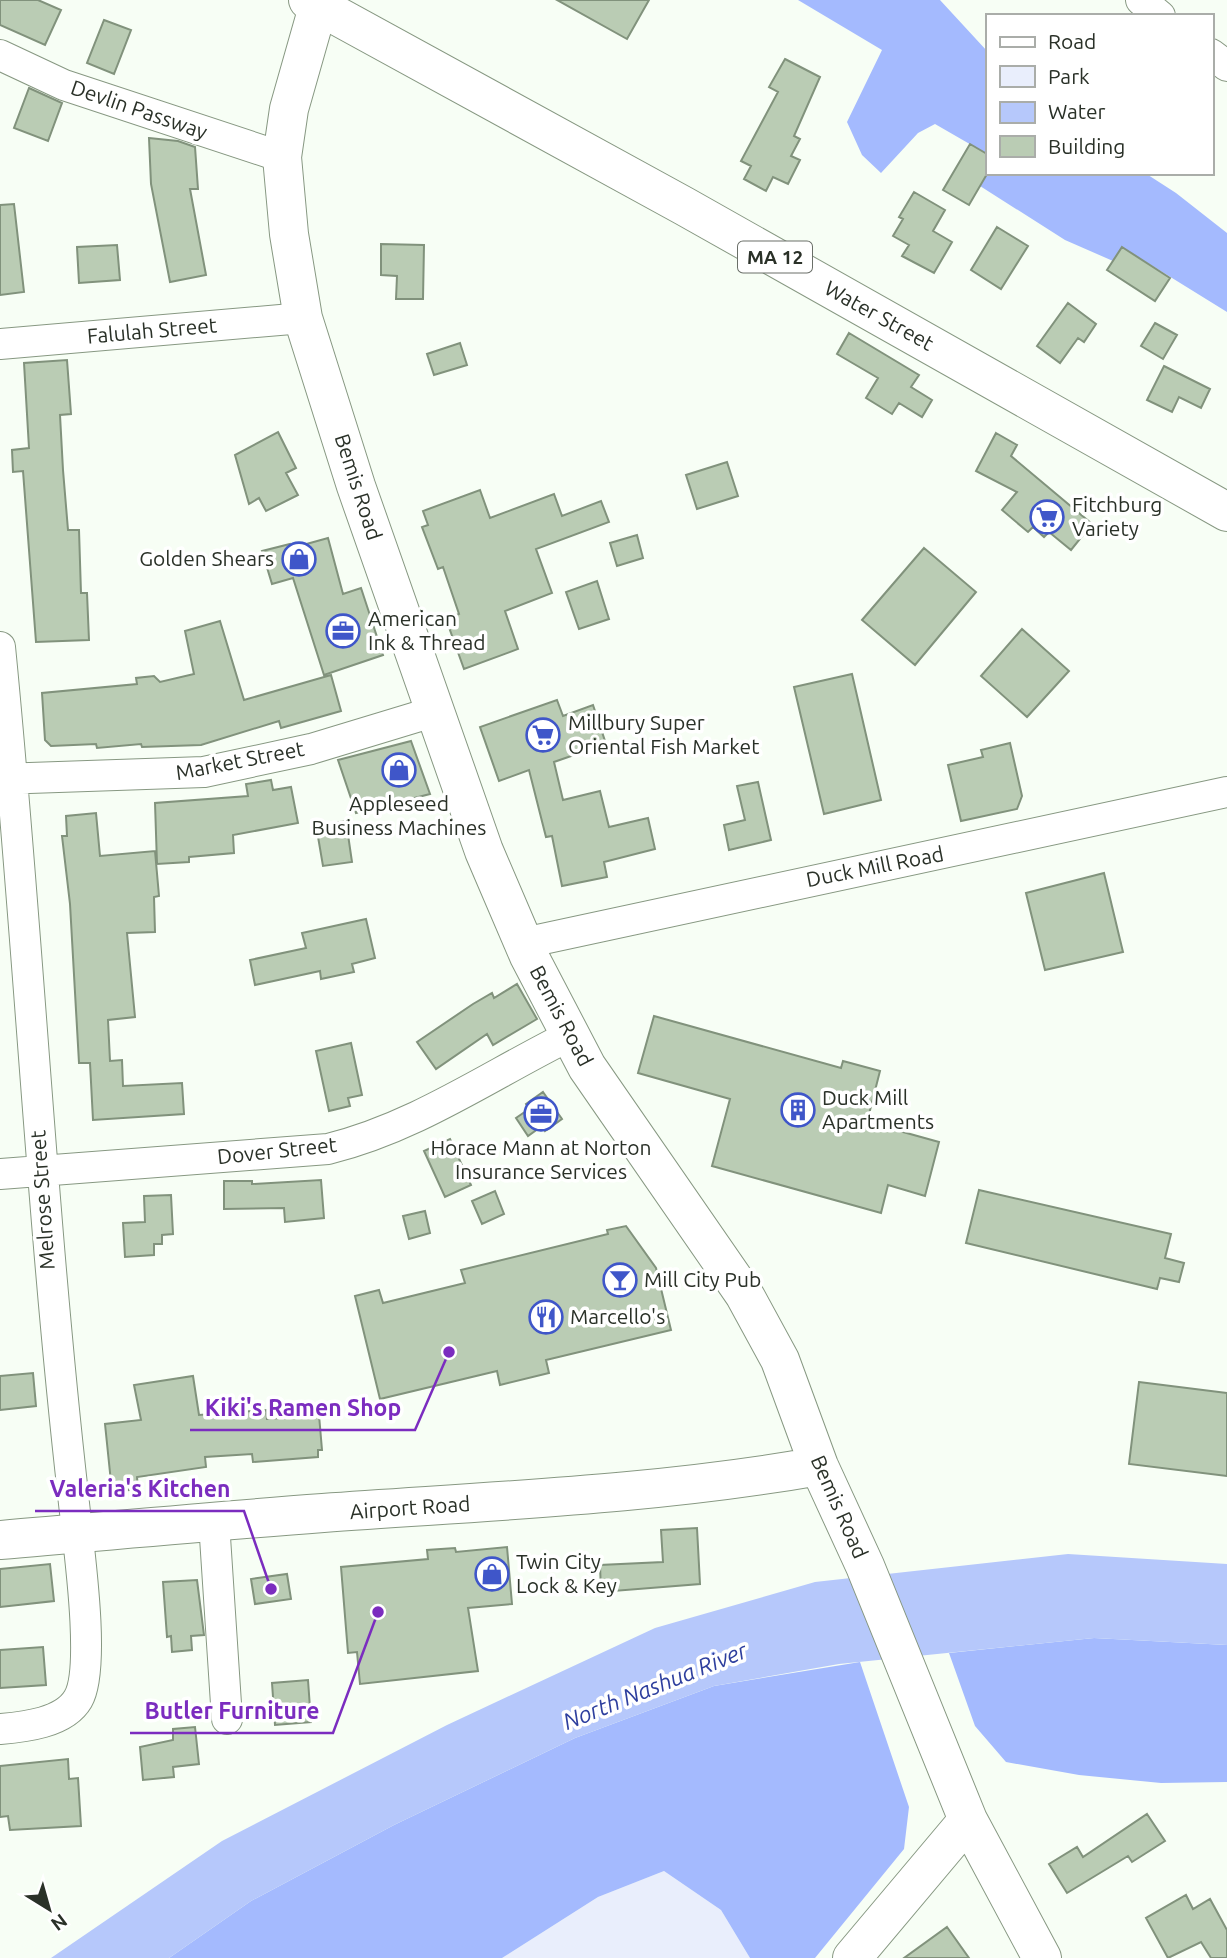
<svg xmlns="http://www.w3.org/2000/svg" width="1227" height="1958" font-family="Ubuntu,sans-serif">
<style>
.green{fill:#e9eefc}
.forest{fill:#a4bafe}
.water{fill:#b6c8fb}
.building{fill:#baccb4;stroke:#81927c;stroke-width:2}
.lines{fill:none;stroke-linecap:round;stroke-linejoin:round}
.minor-casing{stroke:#879882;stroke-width:32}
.secondary-casing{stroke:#879882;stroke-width:40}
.trunk-casing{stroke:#879882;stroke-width:40}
.minor{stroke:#fff;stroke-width:30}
.secondary{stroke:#fff;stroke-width:38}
.trunk{stroke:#fff;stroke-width:38}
.labels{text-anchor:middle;stroke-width:7;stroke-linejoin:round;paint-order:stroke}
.shield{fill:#fff;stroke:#6a6f68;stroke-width:2}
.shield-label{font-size:19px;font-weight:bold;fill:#2a3128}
.street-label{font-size:21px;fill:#2a3128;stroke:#fff}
.poi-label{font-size:21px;fill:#2a3128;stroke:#fff;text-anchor:start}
.water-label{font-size:23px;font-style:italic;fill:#2e3f9e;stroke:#fff}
.leader{fill:none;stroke:#7b2cbf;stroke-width:2.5}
.callout-dot{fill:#7b2cbf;stroke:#fff;stroke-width:2.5}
.callout-label{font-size:23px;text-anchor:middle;font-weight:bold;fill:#7b2cbf;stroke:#fff;stroke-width:7;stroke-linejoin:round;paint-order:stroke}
</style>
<rect width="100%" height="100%" fill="#f7fef5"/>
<!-- green -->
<path class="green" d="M 664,1871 L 721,1910 L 750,1958 L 502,1958 L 598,1897 Z"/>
<!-- forest -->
<path class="forest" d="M 798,0 L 940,0 L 987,51 L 987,154 L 935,124 L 918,133 L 881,173 L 862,155 L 847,122 L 882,50 Z
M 988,173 L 1145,173 L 1176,193 L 1227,233 L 1227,312 L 1122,247 L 1113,261 L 1065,240 L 980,186 Z
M 1094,1638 L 1227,1645 L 1227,1782 L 1161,1783 L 1079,1775 L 1006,1762 L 975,1726 L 949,1653 Z
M 860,1662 L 909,1807 L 904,1849 L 815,1958 L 750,1958 L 721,1910 L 664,1871 L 598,1897 L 502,1958 L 169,1958 L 251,1901 L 394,1825 L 575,1738 L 714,1686 Z"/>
<!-- water -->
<path class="water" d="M 1068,1554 L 1227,1564 L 1227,1645 L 1094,1638 L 839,1664 L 714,1686 L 575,1738 L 394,1825 L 251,1901 L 169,1958 L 51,1958 L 222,1841 L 447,1725 L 655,1628 L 815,1582 Z"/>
<!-- building -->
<path class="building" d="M 0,0 L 38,0 L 61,10 L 45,45 L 0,25 Z
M 557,0 L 649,0 L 627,39 Z
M 104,20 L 131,30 L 114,74 L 87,63 Z
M 785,59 L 820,77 L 794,136 L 800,139 L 791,156 L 800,160 L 788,184 L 773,177 L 766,191 L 744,179 L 751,166 L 741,161 L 778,92 L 769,87 Z
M 29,88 L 62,103 L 48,141 L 14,128 Z
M 149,138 L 178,141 L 195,147 L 198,189 L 190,189 L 206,275 L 170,282 L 151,184 Z
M 970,144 L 987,154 L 987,174 L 969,205 L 943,190 Z
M 914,192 L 945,210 L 933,231 L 952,242 L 934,273 L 902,256 L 909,245 L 893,236 L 903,219 L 899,217 Z
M 14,204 L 24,292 L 0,295 L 0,205 Z
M 997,227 L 1028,246 L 1001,289 L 971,270 Z
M 381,244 L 424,245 L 423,299 L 396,299 L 397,276 L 381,275 Z
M 117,245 L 120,280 L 79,283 L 77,247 Z
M 1122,247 L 1170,278 L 1155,301 L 1107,270 Z
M 1068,303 L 1096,324 L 1084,342 L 1078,338 L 1060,363 L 1037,346 Z
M 1155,323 L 1177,335 L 1163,359 L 1141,346 Z
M 849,333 L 919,375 L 911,387 L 932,400 L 922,417 L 899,403 L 892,414 L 866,398 L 878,378 L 837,354 Z
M 460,343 L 467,365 L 434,375 L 427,354 Z
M 67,360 L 71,414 L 60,415 L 63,470 L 68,530 L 79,530 L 81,593 L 87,593 L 89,640 L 36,642 L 23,471 L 13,472 L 12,450 L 29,448 L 24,363 Z
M 1164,366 L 1210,389 L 1201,408 L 1179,397 L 1172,412 L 1147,400 Z
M 278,432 L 296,468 L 286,473 L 298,495 L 266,511 L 259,498 L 249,504 L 235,455 Z
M 996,433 L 1017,445 L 1011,456 L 1092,524 L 1071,550 L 1049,532 L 1044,537 L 1033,527 L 1028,532 L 1002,510 L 1017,492 L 976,471 Z
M 727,462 L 738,496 L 697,509 L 686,475 Z
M 480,490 L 490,518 L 554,494 L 562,516 L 601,501 L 609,522 L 536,549 L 552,593 L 505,611 L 518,649 L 464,669 L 446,619 L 459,614 L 443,567 L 438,569 L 422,527 L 428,525 L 423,511 Z
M 637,535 L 643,558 L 617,566 L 610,543 Z
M 328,538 L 343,594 L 361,588 L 383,655 L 324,675 L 293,578 L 272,584 L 262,551 L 290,544 L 292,548 Z
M 924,548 L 976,592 L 915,665 L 862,620 Z
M 597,581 L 609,619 L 579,629 L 566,592 Z
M 220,621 L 244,700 L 331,675 L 341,711 L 281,728 L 279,721 L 201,745 L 142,747 L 141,744 L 97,748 L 96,744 L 51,746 L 45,740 L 42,693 L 137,684 L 136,678 L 154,676 L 160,682 L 194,674 L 185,631 Z
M 1022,629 L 1069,671 L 1027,717 L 981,676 Z
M 852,674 L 881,800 L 824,814 L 794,687 Z
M 557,700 L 563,716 L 593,705 L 606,744 L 554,762 L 563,800 L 600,791 L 609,827 L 648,818 L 655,849 L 604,862 L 607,877 L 562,886 L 552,836 L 546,837 L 529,770 L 499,781 L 480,727 Z
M 411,741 L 430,794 L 356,813 L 338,760 Z
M 1010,743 L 1022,796 L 1017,809 L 961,821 L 948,765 L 983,757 L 981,750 Z
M 271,780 L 273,790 L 291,787 L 298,823 L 233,835 L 234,853 L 189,857 L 189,862 L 157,864 L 155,803 L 248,796 L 246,784 Z
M 758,782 L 771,840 L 729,850 L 724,825 L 745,820 L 737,786 Z
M 96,813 L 100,856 L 155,851 L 159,896 L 154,897 L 155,932 L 127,933 L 135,1017 L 108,1020 L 110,1061 L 122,1060 L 123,1086 L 182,1083 L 184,1114 L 93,1120 L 90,1063 L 79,1063 L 70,904 L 62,836 L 67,836 L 66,816 Z
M 346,821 L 352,862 L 323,866 L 316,825 Z
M 1104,873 L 1123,952 L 1045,970 L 1026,893 Z
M 366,919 L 375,958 L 352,964 L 354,972 L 321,979 L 320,971 L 255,985 L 250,960 L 306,948 L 302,933 Z
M 517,984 L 537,1019 L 493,1045 L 487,1034 L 436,1069 L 417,1042 L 473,1004 L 492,993 L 494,998 Z
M 654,1016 L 841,1068 L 843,1061 L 880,1071 L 867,1122 L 939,1142 L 925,1196 L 888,1185 L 881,1213 L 712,1166 L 730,1099 L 638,1073 Z
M 351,1043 L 362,1095 L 348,1098 L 350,1106 L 329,1111 L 316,1051 Z
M 543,1092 L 562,1119 L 545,1131 L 542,1126 L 528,1136 L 516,1118 L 529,1109 L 526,1104 Z
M 450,1139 L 471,1185 L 445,1197 L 424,1151 Z
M 321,1180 L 324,1218 L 285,1222 L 284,1208 L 224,1209 L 224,1181 L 252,1181 L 252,1184 Z
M 979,1190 L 1171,1234 L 1165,1258 L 1184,1263 L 1179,1282 L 1160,1278 L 1157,1289 L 966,1243 Z
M 495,1191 L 504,1214 L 482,1224 L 472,1201 Z
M 171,1195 L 173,1234 L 162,1235 L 162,1244 L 154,1244 L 154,1255 L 125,1257 L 123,1223 L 145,1222 L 144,1196 Z
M 425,1211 L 430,1233 L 409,1239 L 403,1216 Z
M 626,1226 L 656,1268 L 671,1330 L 546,1360 L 549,1373 L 500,1385 L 497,1371 L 380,1399 L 355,1296 L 379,1290 L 383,1303 L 465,1283 L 461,1270 L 608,1234 L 607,1230 Z
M 33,1373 L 36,1406 L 0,1410 L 0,1376 Z
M 193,1376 L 199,1415 L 266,1410 L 267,1419 L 319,1415 L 322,1450 L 318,1450 L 318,1457 L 253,1462 L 252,1454 L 205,1457 L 206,1467 L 137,1477 L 138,1489 L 112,1492 L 105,1424 L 141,1420 L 134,1385 Z
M 1139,1382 L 1227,1393 L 1227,1476 L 1129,1464 Z
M 697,1528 L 700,1584 L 601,1592 L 600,1565 L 663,1562 L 661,1530 Z
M 507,1547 L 512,1604 L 468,1608 L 478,1671 L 360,1684 L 357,1652 L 348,1653 L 341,1567 L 428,1559 L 427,1550 L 455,1548 L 456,1552 Z
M 50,1564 L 54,1601 L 0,1607 L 0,1569 Z
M 287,1574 L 291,1599 L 255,1604 L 251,1579 Z
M 197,1580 L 204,1635 L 191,1636 L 192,1650 L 172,1652 L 171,1636 L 167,1637 L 163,1582 Z
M 43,1647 L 46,1685 L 0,1688 L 0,1650 Z
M 308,1680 L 311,1722 L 275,1725 L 272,1683 Z
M 195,1727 L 199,1764 L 173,1767 L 174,1777 L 143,1780 L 140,1747 L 173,1740 L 173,1729 Z
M 68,1759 L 69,1779 L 78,1778 L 81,1826 L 10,1830 L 8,1816 L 0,1817 L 0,1766 Z
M 1147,1814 L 1165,1841 L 1132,1862 L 1128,1856 L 1067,1893 L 1049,1864 L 1077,1847 L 1083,1857 Z
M 1186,1895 L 1193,1909 L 1210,1899 L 1227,1930 L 1227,1958 L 1211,1958 L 1201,1942 L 1168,1958 L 1146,1918 Z
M 947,1927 L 969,1958 L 904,1958 Z"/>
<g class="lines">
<defs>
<path id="minor" d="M 1141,0 L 1160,16
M 1211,54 L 1227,66
M 0,55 L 64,85 L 282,157
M 0,344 L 303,318
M 0,647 C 28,929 41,1212 73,1494 C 77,1536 97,1667 78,1699 C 64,1723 24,1727 0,1729
M 0,779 L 204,772 L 311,749 L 433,712
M 524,943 L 1227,792
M 0,1174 L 328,1149 C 417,1127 490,1075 571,1035
M 214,1522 L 227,1719"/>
<path id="secondary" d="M 320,0 L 289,109 L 282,157 L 289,234 L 303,318 L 356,486 L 484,851 L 529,956 L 587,1067 L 744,1294 L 780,1360 L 819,1466 L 865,1566 L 968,1820 L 1042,1958
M 0,1540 C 108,1531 215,1521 323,1513 C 488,1501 655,1495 819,1466
M 852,1958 L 968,1820"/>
<path id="trunk" d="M 308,0 L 684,206 L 1227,512"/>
</defs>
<!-- minor casing -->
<use href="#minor" class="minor-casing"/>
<!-- secondary casing -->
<use href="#secondary" class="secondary-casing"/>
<!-- trunk casing -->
<use href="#trunk" class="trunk-casing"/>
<!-- minor -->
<use href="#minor" class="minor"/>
<!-- secondary -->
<use href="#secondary" class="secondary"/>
<!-- trunk -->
<use href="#trunk" class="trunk"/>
</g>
<!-- icons -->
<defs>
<symbol id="supermarket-ring" viewBox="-11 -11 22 22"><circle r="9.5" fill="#fff" stroke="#3f56c9" stroke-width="1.5"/><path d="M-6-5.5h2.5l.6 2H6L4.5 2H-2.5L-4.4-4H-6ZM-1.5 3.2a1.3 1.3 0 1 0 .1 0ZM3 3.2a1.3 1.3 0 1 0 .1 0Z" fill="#3f56c9"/></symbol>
<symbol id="shop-ring" viewBox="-11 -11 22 22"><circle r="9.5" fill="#fff" stroke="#3f56c9" stroke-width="1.5"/><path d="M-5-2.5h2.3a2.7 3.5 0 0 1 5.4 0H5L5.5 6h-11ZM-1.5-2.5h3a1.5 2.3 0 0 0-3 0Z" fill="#3f56c9"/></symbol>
<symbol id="office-ring" viewBox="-11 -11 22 22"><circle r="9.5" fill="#fff" stroke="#3f56c9" stroke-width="1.5"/><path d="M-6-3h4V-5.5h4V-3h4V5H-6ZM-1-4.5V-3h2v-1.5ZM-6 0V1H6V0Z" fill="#3f56c9"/></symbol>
<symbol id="building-ring" viewBox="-11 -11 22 22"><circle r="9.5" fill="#fff" stroke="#3f56c9" stroke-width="1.5"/><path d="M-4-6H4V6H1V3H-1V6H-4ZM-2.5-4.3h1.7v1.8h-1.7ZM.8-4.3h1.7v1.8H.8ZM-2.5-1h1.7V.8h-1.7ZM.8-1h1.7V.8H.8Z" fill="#3f56c9"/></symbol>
<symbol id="bar-ring" viewBox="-11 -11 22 22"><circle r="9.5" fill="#fff" stroke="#3f56c9" stroke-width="1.5"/><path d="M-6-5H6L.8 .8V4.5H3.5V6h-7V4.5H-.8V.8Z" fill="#3f56c9"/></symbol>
<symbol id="restaurant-ring" viewBox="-11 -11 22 22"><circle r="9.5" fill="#fff" stroke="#3f56c9" stroke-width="1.5"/><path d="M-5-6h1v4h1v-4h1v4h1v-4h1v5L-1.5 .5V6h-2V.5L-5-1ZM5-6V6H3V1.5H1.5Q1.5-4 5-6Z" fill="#3f56c9"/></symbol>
</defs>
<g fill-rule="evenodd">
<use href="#supermarket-ring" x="1028" y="498" width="38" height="38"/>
<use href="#shop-ring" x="280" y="540" width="38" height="38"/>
<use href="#office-ring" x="324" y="612" width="38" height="38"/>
<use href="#supermarket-ring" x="524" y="716" width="38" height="38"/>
<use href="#shop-ring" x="380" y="751" width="38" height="38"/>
<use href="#building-ring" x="779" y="1091" width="38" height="38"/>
<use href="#office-ring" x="522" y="1095" width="38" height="38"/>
<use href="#bar-ring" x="601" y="1261" width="38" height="38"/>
<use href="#restaurant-ring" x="527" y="1298" width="38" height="38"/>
<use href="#shop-ring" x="473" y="1555" width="38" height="38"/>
</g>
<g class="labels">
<!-- shield labels -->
<rect class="shield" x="738" y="241.5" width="74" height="31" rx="5"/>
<g class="shield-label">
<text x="775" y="264">MA 12</text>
</g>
<!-- street labels -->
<g class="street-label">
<text transform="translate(139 110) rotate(19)" y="7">Devlin Passway</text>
<text transform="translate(879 316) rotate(29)" y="7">Water Street</text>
<text transform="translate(152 331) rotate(-5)" y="7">Falulah Street</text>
<text transform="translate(358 487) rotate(72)" y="7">Bemis Road</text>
<text transform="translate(240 761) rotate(-11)" y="7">Market Street</text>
<text transform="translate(875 867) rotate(-11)" y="7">Duck Mill Road</text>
<text transform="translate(561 1016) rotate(62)" y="7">Bemis Road</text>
<text transform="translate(277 1151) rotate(-6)" y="7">Dover Street</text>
<text transform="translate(43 1200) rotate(-94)" y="7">Melrose Street</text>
<text transform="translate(839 1507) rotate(66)" y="7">Bemis Road</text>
<text transform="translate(410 1508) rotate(-4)" y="7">Airport Road</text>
</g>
<!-- poi labels -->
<g class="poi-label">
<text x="1072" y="512">Fitchburg<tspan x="1072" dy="24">Variety</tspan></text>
<text x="274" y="566" text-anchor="end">Golden Shears</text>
<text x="368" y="626">American<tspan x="368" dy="24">Ink &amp; Thread</tspan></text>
<text x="568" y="730">Millbury Super<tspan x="568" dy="24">Oriental Fish Market</tspan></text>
<text x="399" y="811" text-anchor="middle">Appleseed<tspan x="399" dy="24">Business Machines</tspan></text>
<text x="822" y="1105">Duck Mill<tspan x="822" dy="24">Apartments</tspan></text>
<text x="541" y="1155" text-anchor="middle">Horace Mann at Norton<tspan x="541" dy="24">Insurance Services</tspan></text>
<text x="644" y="1287">Mill City Pub</text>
<text x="570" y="1324">Marcello's</text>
<text x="516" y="1569">Twin City<tspan x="516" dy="24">Lock &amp; Key</tspan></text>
</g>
<!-- water labels -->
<g class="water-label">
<text transform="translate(655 1686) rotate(-22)" y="8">North Nashua River</text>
</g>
</g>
<!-- callouts -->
<path class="leader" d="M449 1352L415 1430H190M271 1589L244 1511H35M378 1612L333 1733H130"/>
<g class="callout-dot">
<circle cx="449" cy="1352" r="7"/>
<circle cx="271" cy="1589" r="7"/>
<circle cx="378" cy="1612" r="7"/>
</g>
<g class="callout-label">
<text x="303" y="1416">Kiki's Ramen Shop</text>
<text x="140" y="1497">Valeria's Kitchen</text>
<text x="232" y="1719">Butler Furniture</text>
</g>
<!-- legend -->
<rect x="986" y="14" width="228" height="161" fill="#ffffff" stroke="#aaada9" stroke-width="2"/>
<rect x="1000" y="37" width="35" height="10" fill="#ffffff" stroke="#aaada9" stroke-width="2"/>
<text x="1048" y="49" font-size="21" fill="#2a3128">Road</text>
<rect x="1000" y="66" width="35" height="21" fill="#e9eefc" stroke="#aaada9" stroke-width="2"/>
<text x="1048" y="84" font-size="21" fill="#2a3128">Park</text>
<rect x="1000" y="102" width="35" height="21" fill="#b6c8fb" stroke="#aaada9" stroke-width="2"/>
<text x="1048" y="119" font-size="21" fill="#2a3128">Water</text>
<rect x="1000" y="136" width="35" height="21" fill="#baccb4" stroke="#aaada9" stroke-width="2"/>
<text x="1048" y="154" font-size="21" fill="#2a3128">Building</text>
<!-- north arrow -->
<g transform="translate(49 1909) rotate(143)" stroke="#ffffff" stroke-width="5" paint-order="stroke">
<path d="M0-5L12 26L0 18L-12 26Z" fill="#2a3128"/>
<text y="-10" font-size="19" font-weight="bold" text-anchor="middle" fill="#2a3128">N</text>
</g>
</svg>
